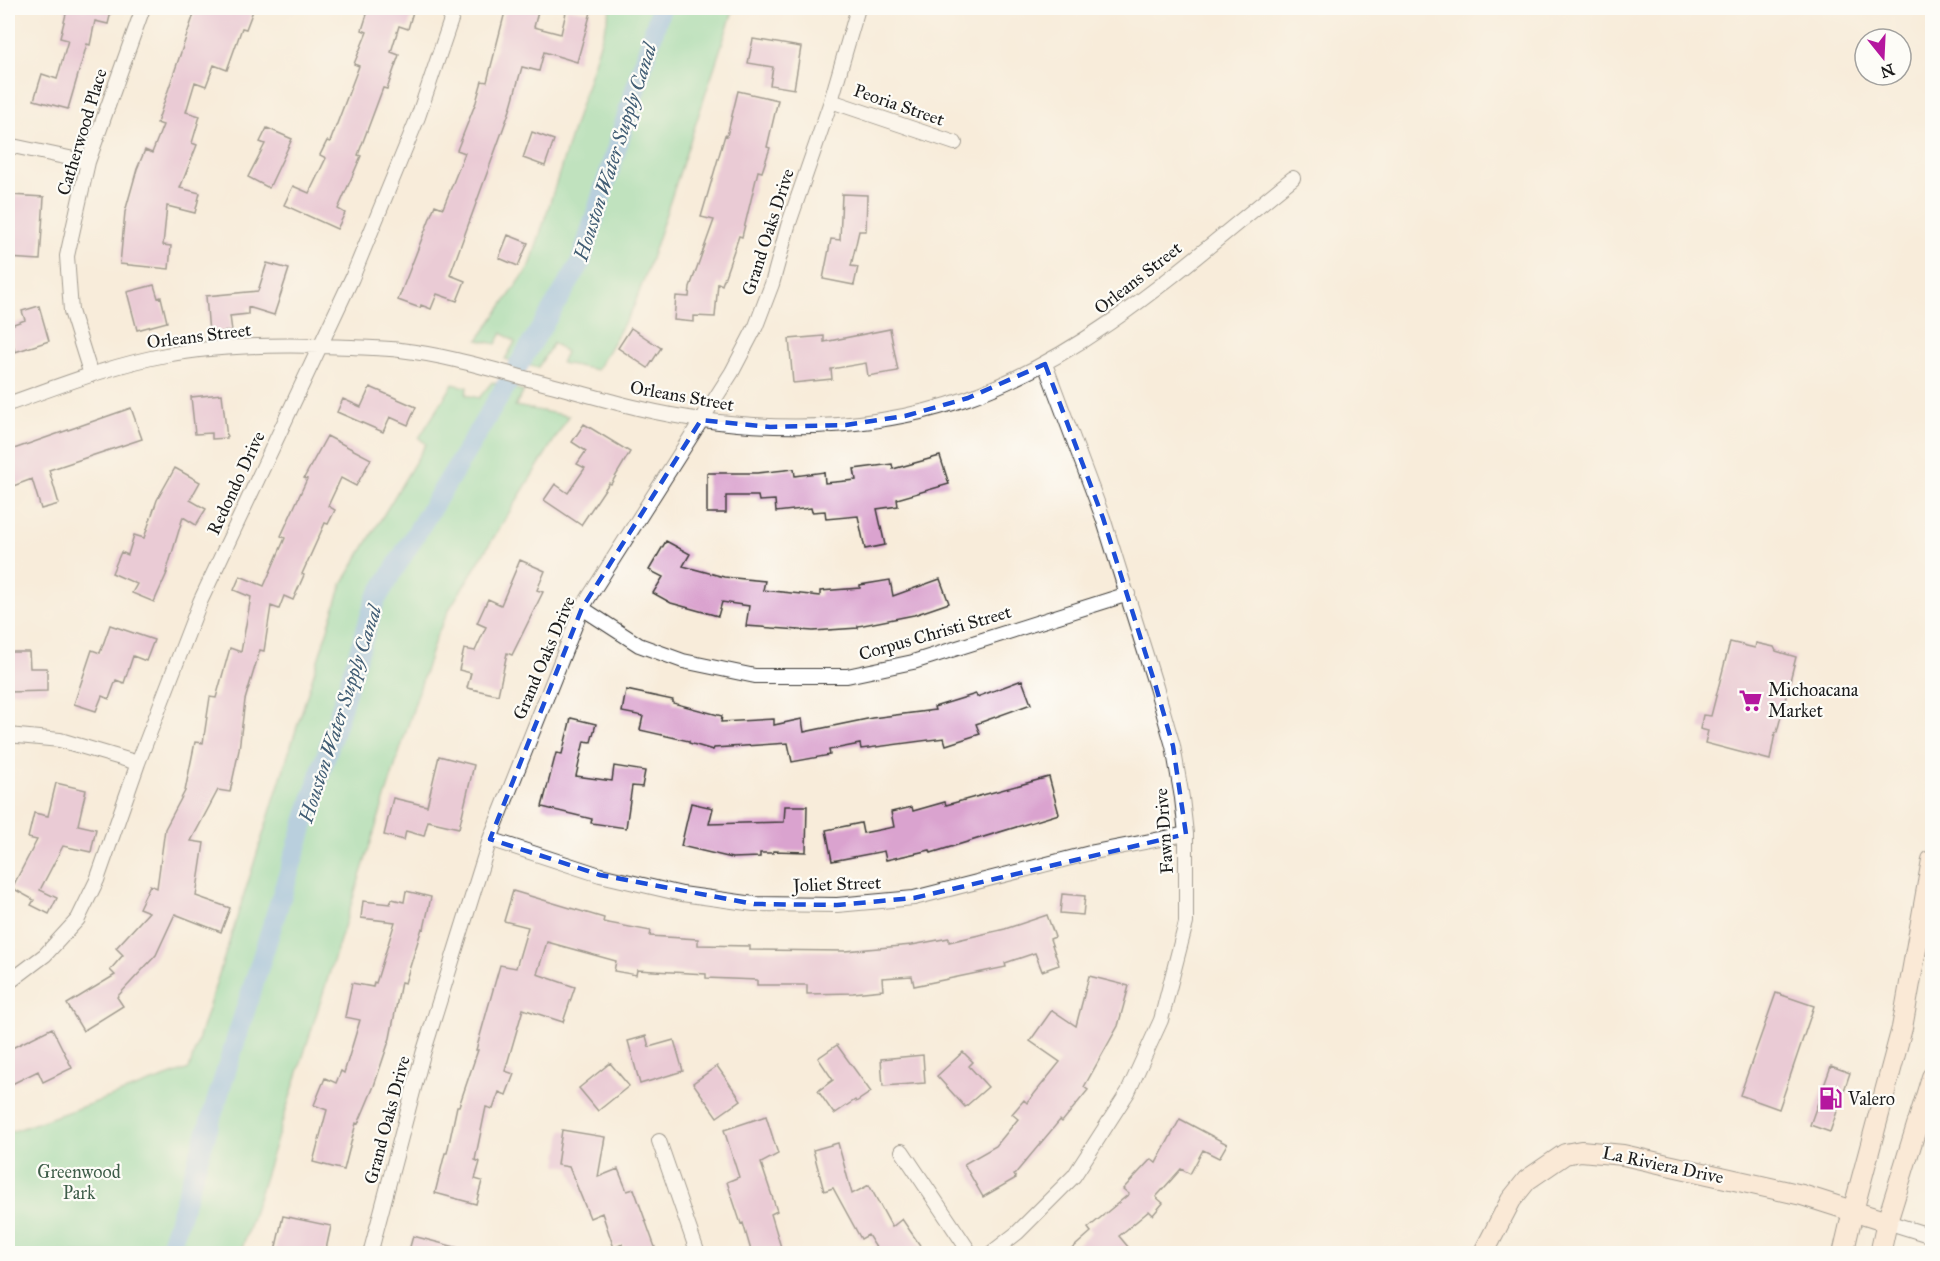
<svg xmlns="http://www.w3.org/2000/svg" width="1940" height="1261" font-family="'IM FELL Great Primer',serif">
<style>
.green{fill:#7dd69c;stroke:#4c795c;stroke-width:1.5}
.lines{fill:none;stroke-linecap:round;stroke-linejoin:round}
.canal{stroke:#6eace0;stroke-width:20}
.building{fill:#daa3cf}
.street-casing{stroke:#3d3b38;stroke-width:16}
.secondary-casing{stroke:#3d3b38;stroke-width:22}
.street{stroke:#fff;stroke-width:14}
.secondary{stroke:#fde4d1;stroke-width:20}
.marked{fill:none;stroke:#1d4ed8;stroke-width:4.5;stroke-dasharray:12 8;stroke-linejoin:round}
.labels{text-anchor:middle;stroke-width:4.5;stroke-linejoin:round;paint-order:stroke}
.street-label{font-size:18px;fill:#1c1c1c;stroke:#fdfcf7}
.poi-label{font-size:18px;fill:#1c1c1c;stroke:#fdfcf7;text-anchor:start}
.park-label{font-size:18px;fill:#3e5d49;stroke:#fdfcf7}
.water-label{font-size:20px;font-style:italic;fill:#415d74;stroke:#fdfcf7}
</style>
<rect width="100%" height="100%" fill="#fdfcf7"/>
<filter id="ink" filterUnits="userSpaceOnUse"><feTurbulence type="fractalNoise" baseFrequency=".0167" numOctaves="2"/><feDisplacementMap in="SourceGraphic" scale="12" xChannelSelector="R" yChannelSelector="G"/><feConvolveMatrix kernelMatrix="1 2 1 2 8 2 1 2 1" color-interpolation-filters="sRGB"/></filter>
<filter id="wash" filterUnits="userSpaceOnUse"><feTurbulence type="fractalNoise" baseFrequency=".008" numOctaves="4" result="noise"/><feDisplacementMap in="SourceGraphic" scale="24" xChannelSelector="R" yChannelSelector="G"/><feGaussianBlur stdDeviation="1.35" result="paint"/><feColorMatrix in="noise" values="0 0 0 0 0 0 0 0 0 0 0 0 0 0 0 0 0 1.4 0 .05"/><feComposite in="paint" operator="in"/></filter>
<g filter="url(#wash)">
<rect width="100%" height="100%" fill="#f8ecda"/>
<!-- green -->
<path class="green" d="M 611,8 L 734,8 L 649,265 L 634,306 L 597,370 L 561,363 L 566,352 L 553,343 L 538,368 L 505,359 L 515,342 L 502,333 L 496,344 L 478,340 L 530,266 Z
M 492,382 L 524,391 L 515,406 L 569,416 L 450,608 L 436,637 L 242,1249 L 252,1253 L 8,1253 L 8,1133 L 189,1069 L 342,584 L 426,444 L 419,438 L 453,384 L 467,387 L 466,395 L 479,398 Z"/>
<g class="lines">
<!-- canal -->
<path class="canal" d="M 168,1254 L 375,601 L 580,264 L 661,8"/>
</g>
<g id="blocks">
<!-- building -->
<path class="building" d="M 65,8 L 112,8 L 108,24 L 95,21 L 90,45 L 87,44 L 68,109 L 34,100 L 42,74 L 57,79 L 68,40 L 60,38 L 66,14 Z
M 196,8 L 254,8 L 246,29 L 242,28 L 227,70 L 214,65 L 206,86 L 195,82 L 186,112 L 200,116 L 192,143 L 197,145 L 180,188 L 200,193 L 195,213 L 167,206 L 163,245 L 171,246 L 169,269 L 120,264 L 125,212 L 137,169 L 145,150 L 152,153 L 163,125 L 157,123 Z
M 369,8 L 414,8 L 408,29 L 399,26 L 391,52 L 399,55 L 387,89 L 383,88 L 358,155 L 361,156 L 338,209 L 345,213 L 337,229 L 284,205 L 293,186 L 309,193 L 326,158 L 320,155 L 327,141 L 330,142 L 359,66 L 354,64 L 367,32 L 362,30 Z
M 506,8 L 539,8 L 534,27 L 561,34 L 567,8 L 591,12 L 577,62 L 544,52 L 539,71 L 522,67 L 510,110 L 450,275 L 465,281 L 457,301 L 437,294 L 431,309 L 421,305 L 420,308 L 398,300 L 435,205 L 443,208 L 465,153 L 457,150 L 476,102 L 482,81 L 487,82 Z
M 753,39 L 801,47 L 794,89 L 770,85 L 773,67 L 748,63 Z
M 738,91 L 778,100 L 767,147 L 770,148 L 762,172 L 758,171 L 742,237 L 739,236 L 722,285 L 718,283 L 715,317 L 694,316 L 694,322 L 674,320 L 676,296 L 689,297 L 690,287 L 714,220 L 701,217 L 725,135 L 727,136 Z
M 267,128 L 292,139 L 269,188 L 248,177 L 265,144 L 260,142 Z
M 532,132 L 554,140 L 545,166 L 523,158 Z
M 842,194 L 867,195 L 866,231 L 859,231 L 851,266 L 858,267 L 854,285 L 823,279 L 831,239 L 840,240 Z
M 10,195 L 44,197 L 40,260 L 8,258 Z
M 508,235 L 528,243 L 518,266 L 499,258 Z
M 267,263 L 289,269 L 274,315 L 248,307 L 248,314 L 230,316 L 232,331 L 209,333 L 206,296 L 258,291 Z
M 154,285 L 158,298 L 161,297 L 167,322 L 137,330 L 127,292 Z
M 39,306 L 49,341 L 15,352 L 8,326 L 25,320 L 22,311 Z
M 631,328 L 661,348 L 648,368 L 618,348 Z
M 890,329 L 898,371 L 868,376 L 866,363 L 831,369 L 832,379 L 793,383 L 789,339 L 824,336 L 824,342 Z
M 370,387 L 416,407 L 408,425 L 390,417 L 383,432 L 337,412 L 343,399 L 361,407 Z
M 222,394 L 227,438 L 212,439 L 212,433 L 195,434 L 191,397 Z
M 131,408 L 142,439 L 49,470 L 59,504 L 41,509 L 32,479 L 8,488 L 8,451 Z
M 584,424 L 630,452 L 611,484 L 609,483 L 581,525 L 544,500 L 555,484 L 568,493 L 585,468 L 577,464 L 586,451 L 572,442 Z
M 327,436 L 371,459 L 356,486 L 341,478 L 328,506 L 335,510 L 328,524 L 325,523 L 302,574 L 304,575 L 293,600 L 284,596 L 279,609 L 271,606 L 264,651 L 260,650 L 245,700 L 239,750 L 230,792 L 218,790 L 191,841 L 204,843 L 196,896 L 230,908 L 221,932 L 175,914 L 156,955 L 117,997 L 123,1006 L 83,1031 L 67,1004 L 115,975 L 110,970 L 123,955 L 116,948 L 149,912 L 139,908 L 150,885 L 157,888 L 165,829 L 185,791 L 195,742 L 203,743 L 210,697 L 216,698 L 230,648 L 241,652 L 251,597 L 234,590 L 240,576 L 264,586 L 285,538 L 281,536 L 307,479 L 304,478 Z
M 940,456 L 949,484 L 897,499 L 898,506 L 877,509 L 885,545 L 865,549 L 858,516 L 826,519 L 825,511 L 812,512 L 811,508 L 776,512 L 775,500 L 759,501 L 758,496 L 726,496 L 726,513 L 707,513 L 707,473 L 757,473 L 794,469 L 795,476 L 824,472 L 825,483 L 856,480 L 854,469 L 892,464 L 893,469 Z
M 175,468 L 200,482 L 190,500 L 206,509 L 196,525 L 183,517 L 166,573 L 167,573 L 154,602 L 132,593 L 137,584 L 112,573 L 121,552 L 128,555 L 134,535 L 144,538 L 157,500 Z
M 666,541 L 690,554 L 683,566 L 724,577 L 765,581 L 763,590 L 820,596 L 820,591 L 860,588 L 860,585 L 890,580 L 893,596 L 940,579 L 949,603 L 914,615 L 858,626 L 858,628 L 813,631 L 746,626 L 749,606 L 722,602 L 718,616 L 671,603 L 653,593 L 663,577 L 649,570 Z
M 520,560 L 545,571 L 537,590 L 543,592 L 512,655 L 507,653 L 498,695 L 467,688 L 471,673 L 459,670 L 464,649 L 475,651 L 486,627 L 477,623 L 488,599 L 501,605 Z
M 110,625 L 154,640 L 146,661 L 133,656 L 124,683 L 116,680 L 109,699 L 102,696 L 96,711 L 74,704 L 92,650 L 100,653 Z
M 1730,642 L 1755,648 L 1756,643 L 1774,647 L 1776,651 L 1796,657 L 1777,732 L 1775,733 L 1770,760 L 1705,743 L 1708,731 L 1700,729 L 1703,715 L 1711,716 Z
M 8,652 L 29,652 L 30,668 L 47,668 L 47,691 L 8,692 Z
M 1022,680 L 1031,704 L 976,724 L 980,734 L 946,745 L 944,738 L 861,749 L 860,744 L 829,750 L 830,755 L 792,762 L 788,743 L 714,748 L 713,750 L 689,743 L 689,741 L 640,730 L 643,716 L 622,712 L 626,690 L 673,700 L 673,703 L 722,716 L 721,722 L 774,719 L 774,725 L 802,719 L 804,732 L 872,718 L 935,710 L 934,707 L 976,694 L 977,697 Z
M 571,718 L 596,724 L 591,742 L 584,741 L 576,776 L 612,781 L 614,766 L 645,771 L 642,787 L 632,786 L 626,828 L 591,823 L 592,819 L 542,807 L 556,753 L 562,754 Z
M 439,756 L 474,765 L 459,828 L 428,821 L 424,836 L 406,831 L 404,840 L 384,835 L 393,798 L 427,806 Z
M 1049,777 L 1059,814 L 931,853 L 930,850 L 886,860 L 884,851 L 832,861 L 826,830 L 861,823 L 863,833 L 894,827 L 891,812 L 912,807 L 913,811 L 945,802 L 946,805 Z
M 56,783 L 86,790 L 78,825 L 96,829 L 91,852 L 63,846 L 40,890 L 57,898 L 49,914 L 31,905 L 34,900 L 12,888 L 37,840 L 28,838 L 34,813 L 48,816 Z
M 691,803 L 713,808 L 709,824 L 784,822 L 785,806 L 807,806 L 806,852 L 773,851 L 773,853 L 760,853 L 760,857 L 732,858 L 681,846 Z
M 406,891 L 431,897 L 424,929 L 422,928 L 405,983 L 401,982 L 390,1038 L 374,1086 L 358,1124 L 356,1123 L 344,1170 L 313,1162 L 327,1110 L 314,1105 L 325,1078 L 336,1083 L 341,1071 L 344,1073 L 360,1020 L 345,1017 L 352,983 L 373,987 L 374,982 L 376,983 L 395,922 L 361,918 L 363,901 L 390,904 L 392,899 L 404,902 Z
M 513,891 L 604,918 L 603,922 L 651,931 L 650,936 L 698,939 L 698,945 L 750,946 L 750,950 L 845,951 L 912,945 L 949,938 L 949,942 L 1005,929 L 1047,915 L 1055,937 L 1050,939 L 1059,965 L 1042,971 L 1035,953 L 1005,963 L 1006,967 L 914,986 L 912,976 L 882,978 L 883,990 L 853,993 L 807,994 L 807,985 L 757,985 L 757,980 L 706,978 L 706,974 L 637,970 L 636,975 L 614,971 L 616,961 L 547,942 L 537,974 L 575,987 L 563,1022 L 523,1009 L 505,1071 L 514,1074 L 506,1095 L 499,1092 L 493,1109 L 486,1107 L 475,1160 L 480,1162 L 475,1179 L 482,1181 L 476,1204 L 435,1193 L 445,1153 L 447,1153 L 457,1106 L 459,1106 L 478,1050 L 476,1050 L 500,965 L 516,968 L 528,927 L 504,921 Z
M 1062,894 L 1085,896 L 1083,915 L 1060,913 Z
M 1089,976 L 1129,986 L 1118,1026 L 1084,1087 L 1088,1090 L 1062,1122 L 1060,1120 L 1014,1175 L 1016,1178 L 983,1197 L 964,1164 L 996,1146 L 1018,1119 L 1012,1114 L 1024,1100 L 1027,1103 L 1060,1062 L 1030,1041 L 1052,1010 L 1076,1026 Z
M 1776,993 L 1814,1006 L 1779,1109 L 1740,1095 Z
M 52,1028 L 72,1068 L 43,1082 L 38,1071 L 8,1086 L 8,1050 Z
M 646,1036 L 649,1047 L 674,1040 L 683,1071 L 640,1084 L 628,1041 Z
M 837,1045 L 871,1092 L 856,1102 L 855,1100 L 834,1114 L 818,1091 L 833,1080 L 818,1058 Z
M 963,1052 L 973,1062 L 969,1066 L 988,1087 L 965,1107 L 937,1076 Z
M 923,1055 L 925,1083 L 883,1086 L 881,1059 Z
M 610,1063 L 629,1086 L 598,1111 L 579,1088 Z
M 717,1066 L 741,1100 L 717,1117 L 693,1083 Z
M 1831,1066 L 1850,1073 L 1830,1132 L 1810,1125 Z
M 766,1116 L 778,1154 L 761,1163 L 777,1211 L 771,1214 L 783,1254 L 752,1254 L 743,1223 L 741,1224 L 727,1182 L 739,1177 L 724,1130 Z
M 1180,1119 L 1227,1144 L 1219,1158 L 1203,1150 L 1190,1174 L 1181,1169 L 1156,1197 L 1163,1203 L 1153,1215 L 1149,1211 L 1119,1236 L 1134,1254 L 1066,1254 L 1091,1232 L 1088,1228 L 1129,1194 L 1123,1189 L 1151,1159 L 1156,1163 Z
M 562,1130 L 605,1137 L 598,1177 L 618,1169 L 627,1191 L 634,1189 L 656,1250 L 647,1254 L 625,1254 L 622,1244 L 614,1248 L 602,1213 L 590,1218 L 569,1167 L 557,1165 Z
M 838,1143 L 852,1194 L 869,1185 L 892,1227 L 902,1219 L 926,1254 L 880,1254 L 868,1235 L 861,1239 L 833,1188 L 824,1191 L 813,1150 Z
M 283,1216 L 331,1226 L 325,1254 L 284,1254 L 275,1251 Z
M 413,1236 L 463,1249 L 462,1254 L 408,1254 Z"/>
</g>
</g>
<g filter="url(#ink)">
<use href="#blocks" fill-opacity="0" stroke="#3d3b38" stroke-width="1.5"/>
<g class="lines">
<defs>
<path id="street" d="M 831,101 L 955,143
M 8,145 L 88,162
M 91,375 L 71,311 L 67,256 L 88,162 L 143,8
M 8,404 C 59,386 112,365 166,355 C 226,344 290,344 352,347 C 368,348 384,348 400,350 C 453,356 503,373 555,386 C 603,399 653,414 703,420 C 791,432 884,428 968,398 C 1093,353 1191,259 1293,178
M 582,608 L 639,645 L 683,661 L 755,676 L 847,676 L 913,662 L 1128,594
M 8,735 L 60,740 L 138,763
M 490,839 L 600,875 L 682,894 L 754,904 L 837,905 L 914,898 L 1094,852 L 1186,834
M 8,983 L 45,955 L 78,919 L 97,880 L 138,763 L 200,602 L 352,278 L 418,117 L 455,8
M 659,1141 L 698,1254
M 902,1151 L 971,1254
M 1887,1222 L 1932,1236
M 370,1254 L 423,1054 L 490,839 L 582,608 L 732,372 L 756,326 L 772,284 L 788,226 L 831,101 L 858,8
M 990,1254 L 1017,1233 L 1074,1176 L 1128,1092 L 1161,1020 L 1186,923 L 1186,834 L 1182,798 L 1173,746 L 1156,687 L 1103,518 L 1045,364"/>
<path id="secondary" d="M 1483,1254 L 1511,1200 L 1527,1180 L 1565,1154 L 1581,1151 L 1623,1155 L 1802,1195 L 1887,1222
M 1843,1254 L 1853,1211 L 1902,1028 L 1932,860
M 1880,1254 L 1887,1222 L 1932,1077"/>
</defs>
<!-- street casing -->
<use href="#street" class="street-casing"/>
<!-- secondary casing -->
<use href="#secondary" class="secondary-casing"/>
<!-- street -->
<use href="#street" class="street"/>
<!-- secondary -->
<use href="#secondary" class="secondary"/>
</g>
</g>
<!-- marked area -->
<path d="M0 0H1940V1261H0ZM 1045,364 L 1103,518 L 1156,687 L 1173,746 L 1186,834 L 914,898 L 837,905 L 754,904 L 600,875 L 490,839 L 582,608 L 701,420 L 770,427 L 846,425 L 905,416 L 968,398 Z" fill="#f8ecda" fill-opacity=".55" fill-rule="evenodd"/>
<path class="marked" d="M 1045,364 L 1103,518 L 1156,687 L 1173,746 L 1186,834 L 914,898 L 837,905 L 754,904 L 600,875 L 490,839 L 582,608 L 701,420 L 770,427 L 846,425 L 905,416 L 968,398 Z"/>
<!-- icons -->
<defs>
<symbol id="supermarket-bare" viewBox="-9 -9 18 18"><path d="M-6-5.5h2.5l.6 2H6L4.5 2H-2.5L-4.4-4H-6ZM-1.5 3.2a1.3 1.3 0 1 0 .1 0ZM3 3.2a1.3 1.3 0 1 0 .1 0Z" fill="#b5179e" stroke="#fdfcf7" stroke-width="2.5" paint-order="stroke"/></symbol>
<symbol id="fuel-bare" viewBox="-9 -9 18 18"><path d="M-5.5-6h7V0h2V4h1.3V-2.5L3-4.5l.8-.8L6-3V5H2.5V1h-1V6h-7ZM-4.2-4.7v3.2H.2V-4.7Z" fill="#b5179e" stroke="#fdfcf7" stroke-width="2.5" paint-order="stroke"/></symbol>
</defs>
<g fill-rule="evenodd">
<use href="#supermarket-bare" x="1734" y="684" width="33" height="33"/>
<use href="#fuel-bare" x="1814" y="1082" width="33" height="33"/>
</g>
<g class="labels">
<!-- street labels -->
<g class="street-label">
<text transform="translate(899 105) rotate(19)" y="6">Peoria Street</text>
<text transform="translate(82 132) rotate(-73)" y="6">Catherwood Place</text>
<text transform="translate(768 232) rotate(-72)" y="6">Grand Oaks Drive</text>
<text transform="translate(1138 278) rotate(-38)" y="6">Orleans Street</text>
<text transform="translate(199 336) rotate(-7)" y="6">Orleans Street</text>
<text transform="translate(682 396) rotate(10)" y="6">Orleans Street</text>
<text transform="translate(236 483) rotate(-65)" y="6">Redondo Drive</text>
<text transform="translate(935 633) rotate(-16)" y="6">Corpus Christi Street</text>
<text transform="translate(544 658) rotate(-67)" y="6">Grand Oaks Drive</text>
<text transform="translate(1164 831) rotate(-94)" y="6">Fawn Drive</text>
<text transform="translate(837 884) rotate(-2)" y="6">Joliet Street</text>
<text transform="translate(387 1120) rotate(-75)" y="6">Grand Oaks Drive</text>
<text transform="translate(1663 1165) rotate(12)" y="6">La Riviera Drive</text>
</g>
<!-- poi labels -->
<g class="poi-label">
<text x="1768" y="696">Michoacana<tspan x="1768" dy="21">Market</tspan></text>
<text x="1848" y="1105">Valero</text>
</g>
<!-- park labels -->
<g class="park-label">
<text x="79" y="1178">Greenwood<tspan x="79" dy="21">Park</tspan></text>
</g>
<!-- water labels -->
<g class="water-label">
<text transform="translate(615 152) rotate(-72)" y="7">Houston Water Supply Canal</text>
<text transform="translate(340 714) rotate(-72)" y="7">Houston Water Supply Canal</text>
</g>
</g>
<!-- margin -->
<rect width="1940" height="1261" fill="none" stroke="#fdfcf7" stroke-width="30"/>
<!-- north arrow -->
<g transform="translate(1883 57) rotate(162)"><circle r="28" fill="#fdfcf7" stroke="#a3a29f" stroke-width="1.5"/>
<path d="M0-4.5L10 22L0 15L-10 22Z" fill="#b5179e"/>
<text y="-9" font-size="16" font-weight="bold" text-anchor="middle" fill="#1c1c1c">N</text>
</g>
</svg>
